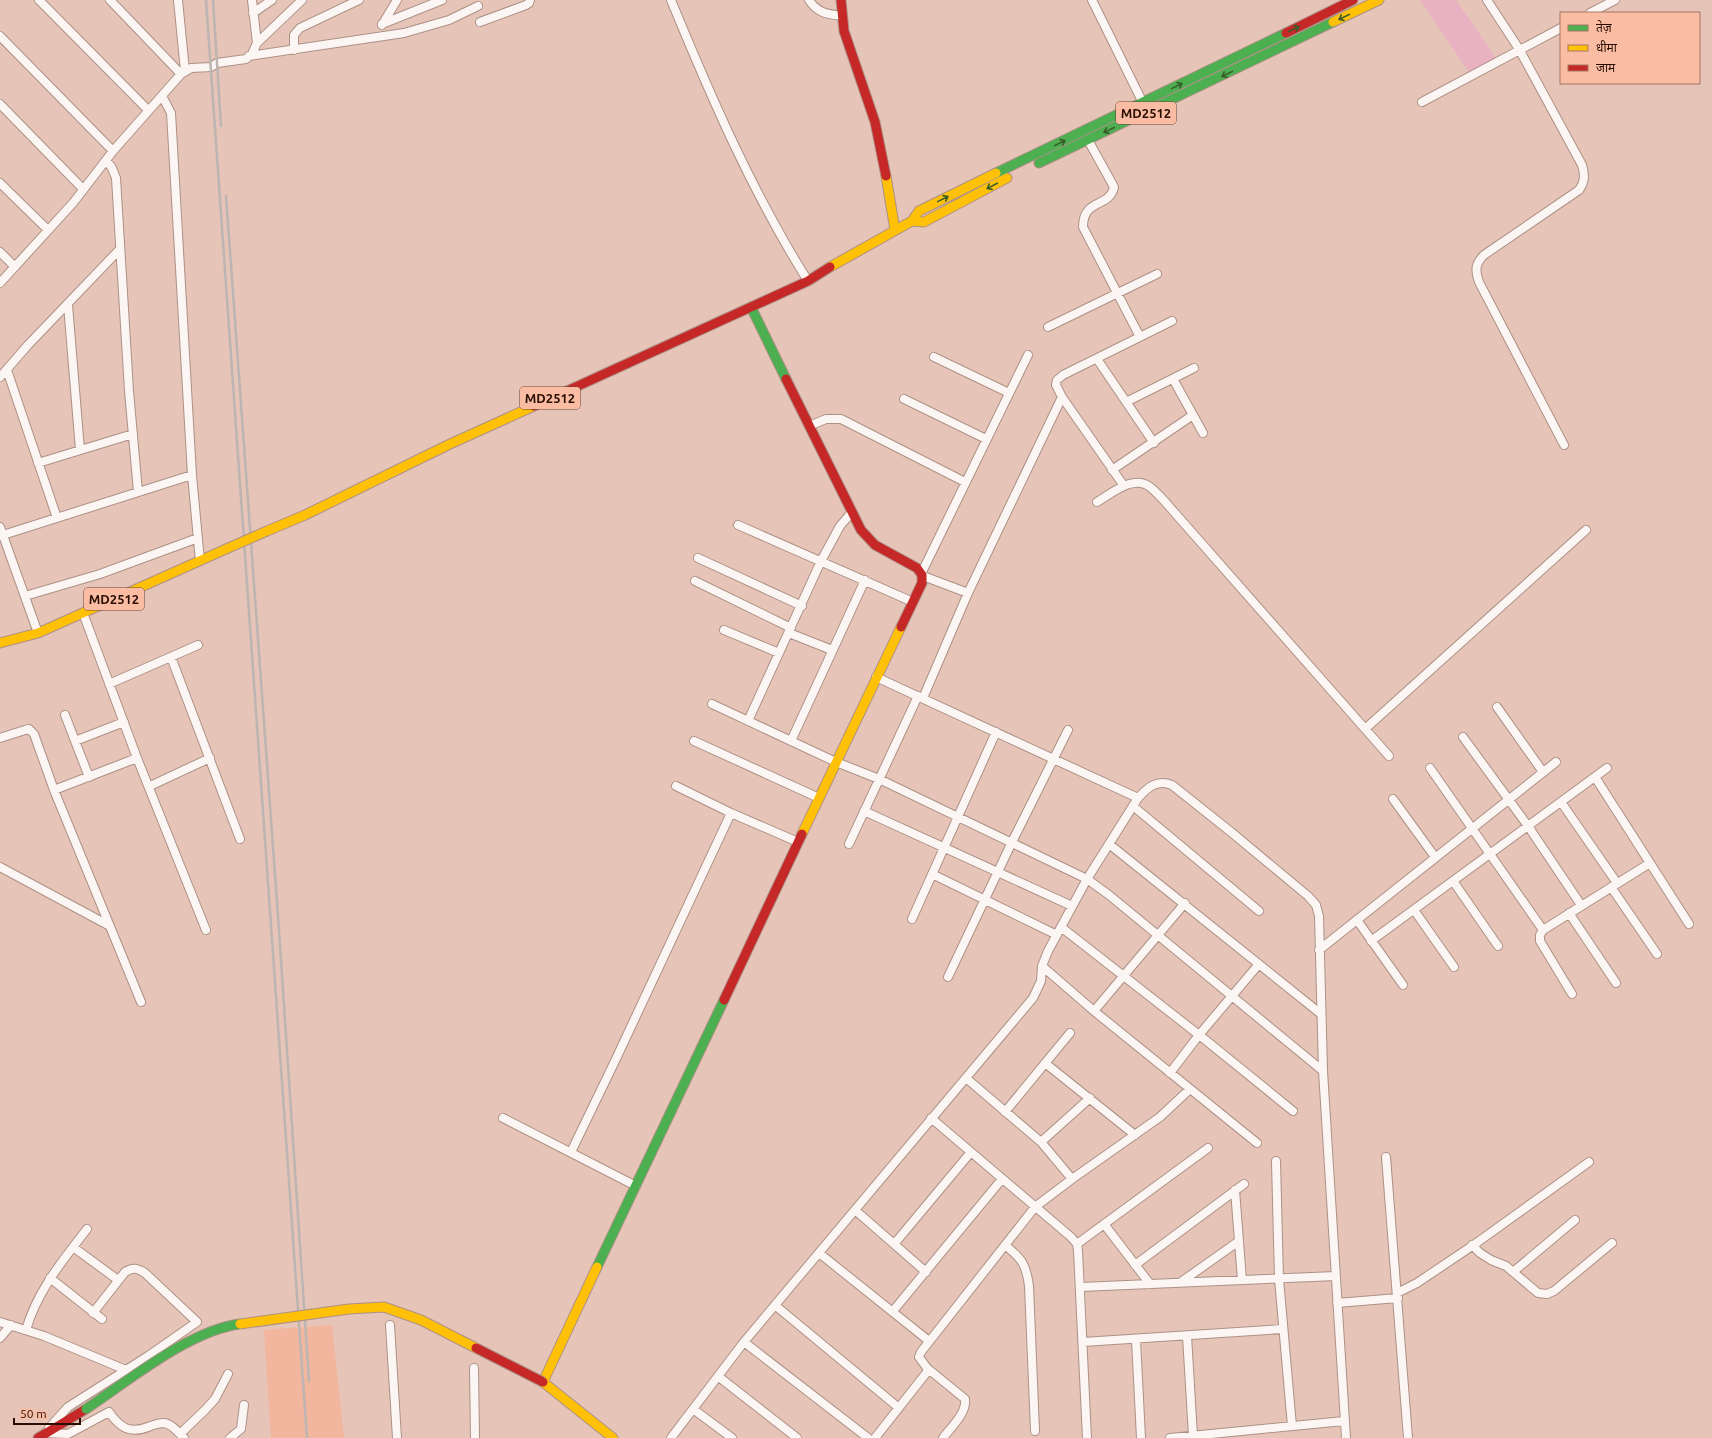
<svg xmlns="http://www.w3.org/2000/svg" width="1712" height="1438" font-family="Ubuntu,'Noto Sans Devanagari',sans-serif">
<style>
.built{fill:#f2b59d}
.green{fill:#e8b2c3}
.lines{fill:none;stroke-linecap:round;stroke-linejoin:round}
.street-casing{stroke:#ad9186;stroke-width:10}
.fast-casing{stroke:#ad9186;stroke-width:11}
.slow-casing{stroke:#ad9186;stroke-width:11}
.jam-casing{stroke:#ad9186;stroke-width:11}
.street{stroke:#fbf6f4;stroke-width:8}
.fast{stroke:#4caf50;stroke-width:9}
.slow{stroke:#ffc107;stroke-width:9}
.jam{stroke:#c62828;stroke-width:9}
.rail{stroke:#bdb5b1;stroke-width:2.5}
.fast-bridge-casing{stroke:#ad9186;stroke-width:11;stroke-linecap:butt}
.slow-bridge-casing{stroke:#ad9186;stroke-width:11;stroke-linecap:butt}
.jam-bridge-casing{stroke:#ad9186;stroke-width:11;stroke-linecap:butt}
.fast-bridge{stroke:#4caf50;stroke-width:9}
.slow-bridge{stroke:#ffc107;stroke-width:9}
.jam-bridge{stroke:#c62828;stroke-width:9}
.oneway{stroke:#3a5e2a}
.labels{text-anchor:middle;stroke-width:3;stroke-linejoin:round;paint-order:stroke}
.shield{fill:#fabca3;stroke:#684234;stroke-width:1}
.shield-label{font-size:13px;font-weight:bold;fill:#290e04}
</style>
<rect width="100%" height="100%" fill="#e6c4b7"/>
<!-- built -->
<path class="built" d="M 332,1325 L 344,1438 L 271,1438 L 264,1330 Z"/>
<!-- green -->
<path class="green" d="M 1420,0 L 1456,0 L 1498,61 L 1471,75 Z"/>
<g class="lines">
<defs>
<path id="street" d="M 39,0 L 148,110
M 110,0 L 181,74
M 178,0 L 185,71
M 252,0 L 257,43
M 671,0 C 711,97 752,192 808,281
M 809,0 C 817,13 827,14 842,16
M 1092,0 L 1143,103
M 1487,0 L 1519,49 L 1582,165 C 1585,175 1585,182 1579,190 L 1484,255 C 1475,264 1475,270 1479,282 L 1564,445
M 253,13 L 272,0
M 1590,13 L 1615,0
M 480,22 L 526,5 L 529,3 L 530,0
M 382,24 L 442,0
M 382,25 L 397,0
M 0,36 L 113,151
M 294,50 L 294,35 L 300,28 L 359,0
M 249,56 L 404,33 L 449,20 L 478,6
M 162,96 L 171,113 L 192,475 L 200,561
M 1422,102 L 1561,28
M 0,104 L 83,189
M 1088,140 L 1114,187 C 1110,208 1083,198 1083,227 L 1140,337
M 106,160 L 112,168 L 116,178 L 129,391 L 138,492
M 0,183 L 48,230
M 0,252 L 15,267
M 0,283 L 73,203 L 113,151 L 181,74 L 191,68 L 211,67 L 217,63 L 246,59 L 252,54 L 257,43 L 302,0
M 68,305 L 80,450
M 1048,327 L 1157,274
M 934,357 L 1009,393
M 1097,359 L 1154,443
M 7,370 L 57,518
M 0,377 L 28,345 L 120,249
M 1173,379 L 1203,433
M 904,399 L 986,439
M 1126,402 L 1194,368
M 809,426 L 826,419 L 841,419 L 965,482
M 38,463 L 133,434
M 1112,470 L 1193,415
M 1124,486 L 1062,397 L 1056,385 L 1057,380 L 1063,375 L 1172,321
M 1097,502 C 1111,494 1133,474 1150,487 C 1159,494 1167,504 1174,512 L 1389,756
M 738,525 L 913,602
M 0,527 L 38,633
M 3,535 L 192,475
M 698,558 L 802,606
M 922,572 L 1028,355
M 923,576 L 968,593
M 695,581 L 791,628
M 25,596 L 100,574 L 198,538
M 83,613 L 137,758 L 206,930
M 724,630 L 779,653
M 789,633 L 832,650
M 171,657 L 240,839
M 876,677 L 1138,798
M 109,684 L 198,645
M 923,698 L 968,593 L 1062,397
M 712,704 L 836,762 L 879,779 L 1087,879 L 1109,895 L 1323,1071
M 1497,707 L 1543,772
M 65,715 L 89,777
M 748,721 L 821,561 L 840,526 L 852,512
M 1365,729 L 1586,530
M 1463,737 L 1528,826 L 1581,905
M 0,738 L 25,730 L 29,729 L 34,734 L 54,790 L 141,1002
M 75,741 L 124,722
M 694,741 L 819,798
M 791,741 L 865,580
M 1430,768 L 1543,930
M 1595,777 L 1689,924
M 150,786 L 210,758
M 676,786 L 731,813 L 798,842
M 54,790 L 137,758
M 1393,799 L 1435,857
M 1561,802 L 1617,883
M 1133,806 L 1259,911
M 864,811 L 1072,906
M 849,844 L 918,696
M 1109,844 L 1321,1014
M 0,867 L 108,925
M 932,874 L 1057,935
M 1453,881 L 1498,946
M 1611,887 L 1657,954
M 1414,910 L 1454,967
M 1569,913 L 1616,983
M 912,919 L 996,732
M 1357,920 L 1403,985
M 1061,927 L 1208,1042 L 1293,1111
M 1371,941 L 1607,768
M 1319,950 L 1556,762
M 1042,966 L 1094,1011 L 1257,1143
M 948,977 L 1012,842 L 1068,730
M 1572,994 L 1540,941 L 1540,935 L 1543,930 L 1650,863
M 1094,1011 L 1185,903
M 1045,1063 L 1135,1135
M 1170,1073 L 1199,1035 L 1259,964
M 966,1078 L 1041,1142 L 1072,1179
M 1005,1112 L 1070,1033
M 503,1118 L 636,1186
M 931,1118 L 1071,1237 L 1077,1244 L 1078,1251 L 1087,1438
M 1041,1142 L 1090,1098
M 571,1152 L 615,1061 L 731,813
M 1386,1157 L 1408,1438
M 1276,1161 L 1279,1279 L 1292,1426
M 1235,1190 L 1242,1280
M 855,1210 L 926,1272
M 1104,1224 L 1150,1284
M 895,1243 L 971,1152
M 1077,1244 L 1208,1148
M 1005,1245 C 1022,1259 1026,1264 1029,1286 L 1035,1431
M 1472,1245 L 1480,1253 L 1491,1260 L 1506,1266 L 1538,1293 L 1547,1294 L 1554,1291 L 1612,1243
M 73,1247 L 118,1280
M 819,1253 L 929,1341
M 1135,1265 L 1244,1184
M 1513,1272 L 1575,1220
M 50,1278 L 102,1319
M 1181,1282 L 1239,1241
M 1081,1287 L 1336,1276
M 1397,1293 L 1417,1283 L 1475,1244 L 1589,1162
M 1337,1303 L 1398,1298
M 776,1306 L 899,1408
M 893,1311 L 1002,1179
M 0,1322 L 44,1336 L 126,1370
M 390,1325 L 397,1438
M 26,1330 C 37,1291 63,1260 87,1229
M 1187,1336 L 1193,1436
M 0,1338 L 11,1325
M 1136,1340 L 1141,1438
M 744,1342 L 868,1438
M 1083,1342 L 1283,1329
M 474,1368 L 475,1438
M 927,1368 L 965,1399 C 967,1413 951,1427 943,1438
M 719,1377 L 797,1438
M 693,1409 L 732,1438
M 49,1428 L 68,1407 L 148,1356 L 197,1322 L 145,1273 C 137,1268 133,1267 125,1272 L 93,1313
M 46,1433 L 68,1434 L 109,1412 C 120,1428 130,1434 148,1427 C 153,1425 159,1423 164,1423 C 172,1424 179,1433 184,1438
M 180,1434 L 205,1410 L 215,1399 L 228,1374
M 230,1438 L 241,1429 L 244,1405
M 671,1438 L 744,1342 L 1033,998 L 1041,981 L 1042,966 L 1048,951 L 1087,879 L 1138,798 C 1148,787 1157,779 1172,785 L 1231,832 L 1308,896 L 1316,905 L 1319,916 L 1323,1071 L 1346,1438
M 875,1438 L 927,1372 L 927,1368 L 919,1357 L 921,1352 L 1035,1207 L 1072,1179 L 1160,1117 L 1190,1089
M 1170,1438 L 1344,1421"/>
<path id="fast" d="M 1039,163 L 1333,22
M 996,173 L 1286,33
M 751,307 L 786,379
M 597,1267 L 724,1000"/>
<path id="slow" d="M 1333,22 L 1379,0
M 886,176 L 895,230
M 912,221 L 924,222 L 1007,178
M 830,267 L 912,221 L 919,211 L 996,173
M 267,531 L 305,515 L 450,444 L 534,406
M 0,643 L 38,633 L 226,549
M 802,834 L 901,627
M 597,1267 L 543,1382 L 613,1438"/>
<path id="jam" d="M 841,0 L 844,31 L 875,122 L 886,176
M 1286,33 L 1353,0
M 786,379 L 861,530 L 875,545 L 917,568 L 922,575 L 922,583 L 901,627
M 534,406 L 808,281 L 830,267
M 724,1000 L 802,834
M 38,1438 L 86,1409"/>
</defs>
<!-- street casing -->
<use href="#street" class="street-casing"/>
<!-- fast casing -->
<use href="#fast" class="fast-casing"/>
<!-- slow casing -->
<use href="#slow" class="slow-casing"/>
<!-- jam casing -->
<use href="#jam" class="jam-casing"/>
<!-- street -->
<use href="#street" class="street"/>
<!-- fast -->
<use href="#fast" class="fast"/>
<!-- slow -->
<use href="#slow" class="slow"/>
<!-- jam -->
<use href="#jam" class="jam"/>
<!-- rail -->
<path class="rail" d="M 206,0 L 307,1438
M 213,0 L 221,126
M 226,196 L 279,930 L 309,1381"/>
<defs>
<path id="fast-bridge" d="M 86,1409 C 128,1381 190,1330 240,1324"/>
<path id="slow-bridge" d="M 226,549 L 267,531
M 240,1324 L 349,1309 L 384,1307 L 421,1320 L 476,1348"/>
<path id="jam-bridge" d="M 476,1348 L 543,1382"/>
</defs>
<!-- fast-bridge casing -->
<use href="#fast-bridge" class="fast-bridge-casing"/>
<!-- slow-bridge casing -->
<use href="#slow-bridge" class="slow-bridge-casing"/>
<!-- jam-bridge casing -->
<use href="#jam-bridge" class="jam-bridge-casing"/>
<!-- fast-bridge -->
<use href="#fast-bridge" class="fast-bridge"/>
<!-- slow-bridge -->
<use href="#slow-bridge" class="slow-bridge"/>
<!-- jam-bridge -->
<use href="#jam-bridge" class="jam-bridge"/>
</g>
<!-- one-way arrows -->
<defs><path id="oneway-shaft" d="M-6 0H5M1.5-3L5.5 0L1.5 3" fill="none" stroke-width="1.6" stroke-linecap="round" stroke-linejoin="round"/></defs>
<g class="oneway">
<use href="#oneway-shaft" transform="translate(1344 17) rotate(154)"/>
<use href="#oneway-shaft" transform="translate(1294 29) rotate(-26)"/>
<use href="#oneway-shaft" transform="translate(1227 74) rotate(154)"/>
<use href="#oneway-shaft" transform="translate(1177 86) rotate(-26)"/>
<use href="#oneway-shaft" transform="translate(1109 130) rotate(155)"/>
<use href="#oneway-shaft" transform="translate(1060 143) rotate(-26)"/>
<use href="#oneway-shaft" transform="translate(992 186) rotate(152)"/>
<use href="#oneway-shaft" transform="translate(943 199) rotate(-26)"/>
</g>
<g class="labels">
<!-- shield labels -->
<g class="shield">
<rect x="1116" y="102" width="60" height="22" rx="3"/>
<rect x="520" y="387" width="60" height="22" rx="3"/>
<rect x="84" y="588" width="60" height="22" rx="3"/>
</g>
<g class="shield-label">
<text x="1146" y="118">MD2512</text>
<text x="550" y="403">MD2512</text>
<text x="114" y="604">MD2512</text>
</g>
</g>
<!-- legend -->
<rect x="1560" y="12" width="140" height="72" fill="#fabca3" stroke="#a67663"/>
<rect x="1568" y="25" width="20" height="6" fill="#4caf50" stroke="#a67663"/>
<text x="1596" y="32" font-size="12" fill="#290e04">तेज़</text>
<rect x="1568" y="45" width="20" height="6" fill="#ffc107" stroke="#a67663"/>
<text x="1596" y="52" font-size="12" fill="#290e04">धीमा</text>
<rect x="1568" y="65" width="20" height="6" fill="#c62828" stroke="#a67663"/>
<text x="1596" y="72" font-size="12" fill="#290e04">जाम</text>
<!-- scale -->
<path d="M14 1418v6h66v-6" fill="none" stroke="#290e04" stroke-width="2"/>
<text x="20" y="1418" font-size="12" fill="#290e04" stroke="#fabca3" stroke-width="3" paint-order="stroke">50 m</text>
</svg>
